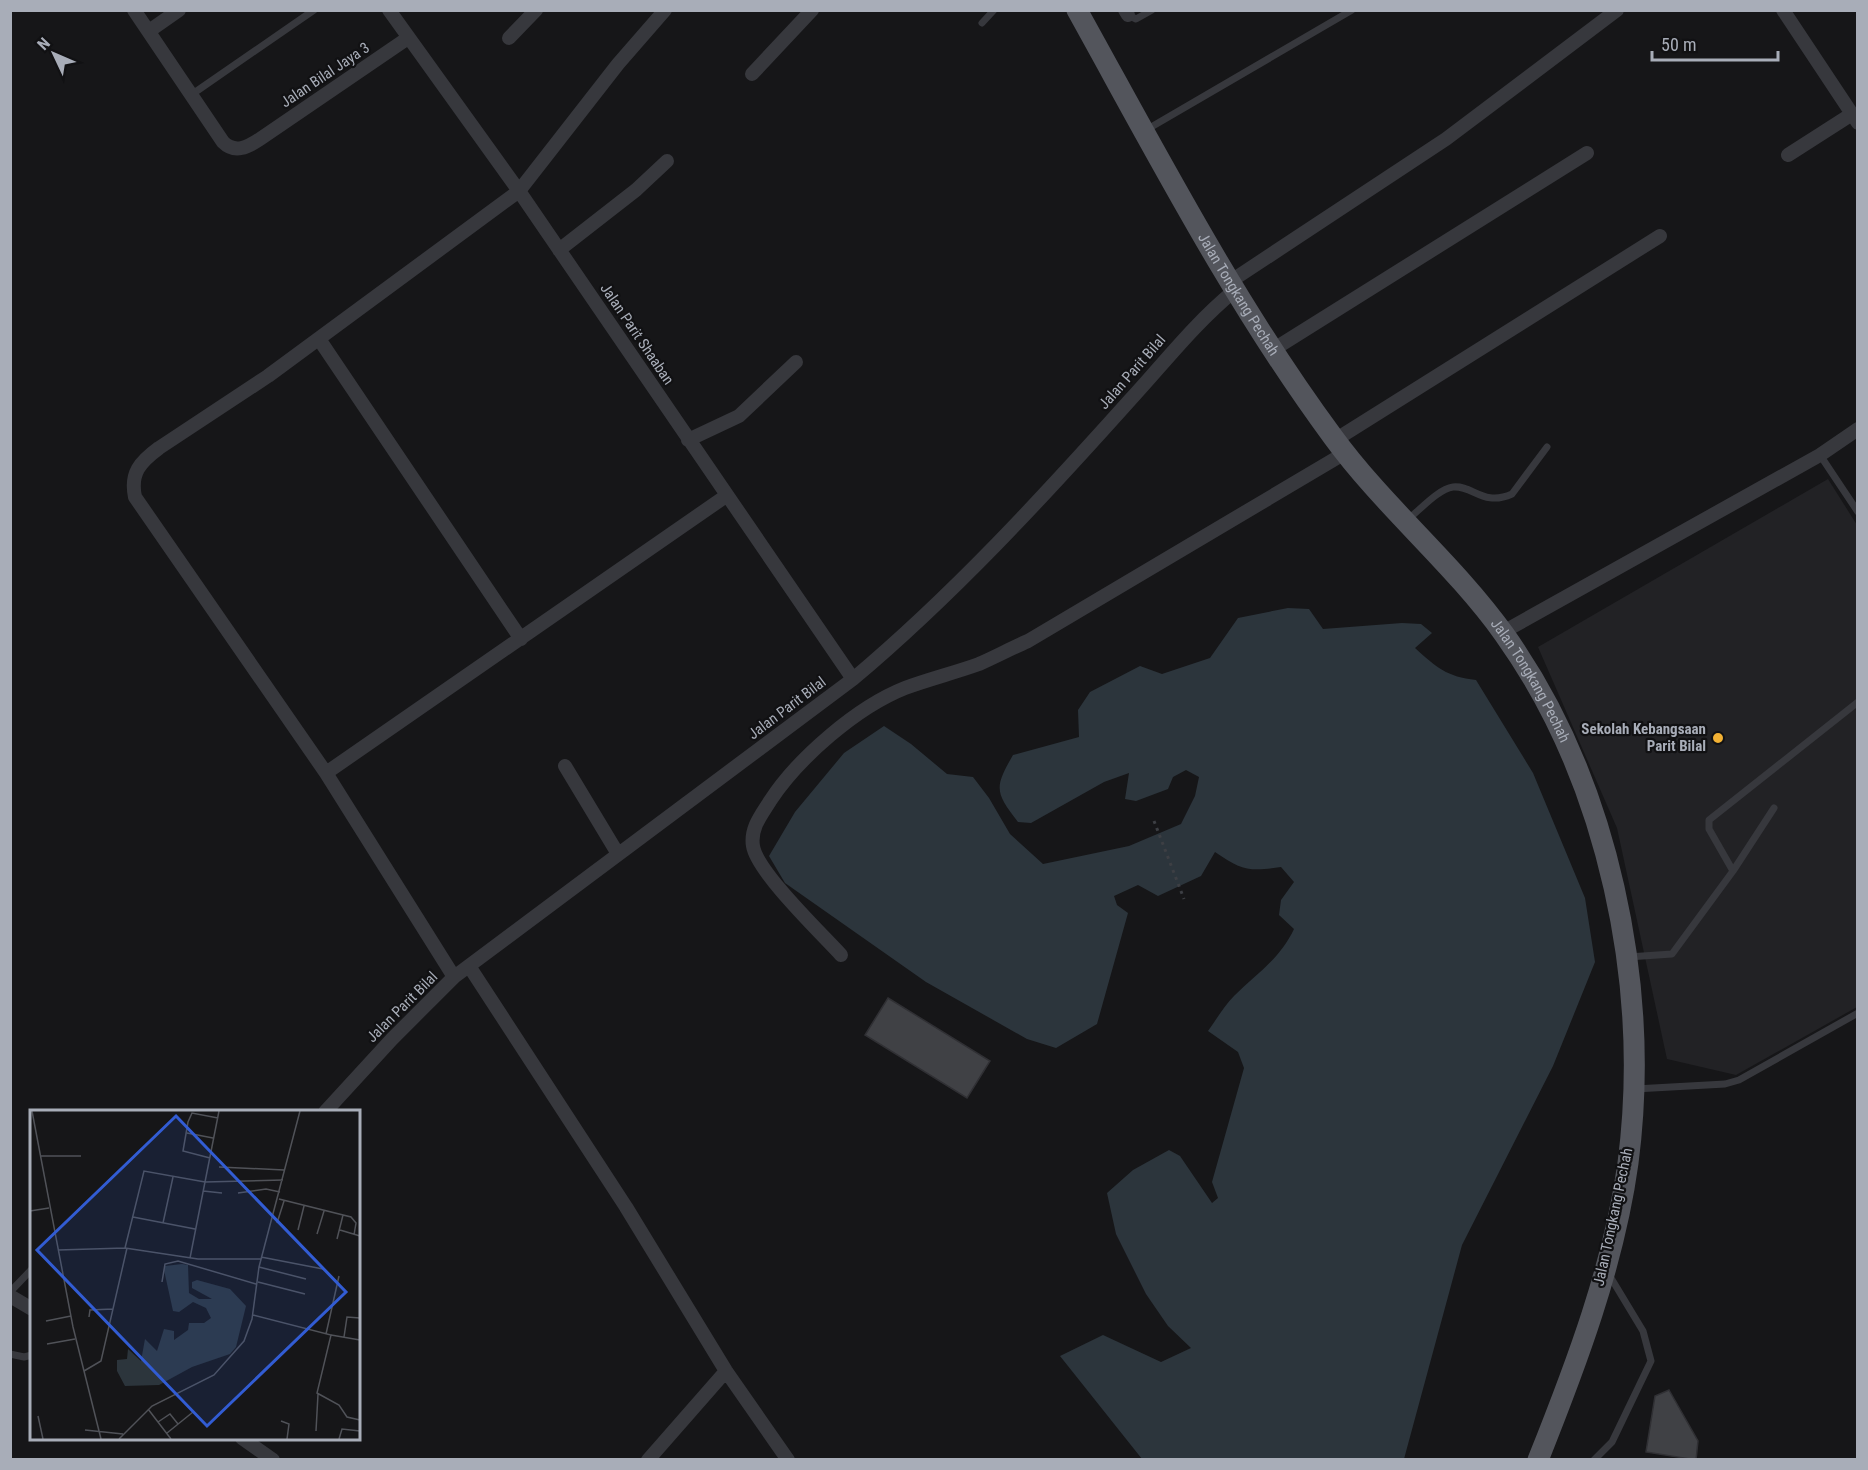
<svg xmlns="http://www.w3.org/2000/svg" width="1868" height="1470" font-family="'Roboto Condensed',sans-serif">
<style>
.built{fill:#222225}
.water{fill:#2c353c}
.building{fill:#404145;stroke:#303034;stroke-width:1.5}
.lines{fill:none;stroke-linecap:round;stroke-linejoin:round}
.path{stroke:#3d3f44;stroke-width:3;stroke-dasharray:3 4.5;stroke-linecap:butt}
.lane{stroke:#37383d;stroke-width:7}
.street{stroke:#37383d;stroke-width:14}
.primary{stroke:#53555c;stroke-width:21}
.poi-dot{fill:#f2b134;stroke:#111113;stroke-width:2}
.labels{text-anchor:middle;stroke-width:4.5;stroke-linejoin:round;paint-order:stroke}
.street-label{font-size:15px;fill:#a8adb8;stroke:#111113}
.poi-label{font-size:15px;font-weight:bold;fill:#a8adb8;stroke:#111113;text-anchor:end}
.inset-road{fill:none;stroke:#505258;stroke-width:1.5}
.view{fill:#325cd3;fill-opacity:0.15;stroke:#325cd3;stroke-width:3}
.inset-edge{fill:none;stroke:#a8adb8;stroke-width:3}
</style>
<rect width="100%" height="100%" fill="#161618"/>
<!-- built -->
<path class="built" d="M 1828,479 L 1857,525 L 1857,1007 L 1736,1075 L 1667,1059 L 1617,828 L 1538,647 Z"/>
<!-- water -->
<path class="water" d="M 1288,608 L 1309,609 L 1323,629 L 1402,623 L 1421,624 L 1432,633 L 1415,648 C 1436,667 1447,677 1476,680 L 1533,773 L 1585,898 L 1595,962 L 1553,1066 L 1462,1245 L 1404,1459 L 1142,1459 L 1060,1356 L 1103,1335 L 1161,1362 L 1191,1348 L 1168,1326 L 1146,1294 L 1116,1234 L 1107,1193 L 1133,1170 L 1169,1150 L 1180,1156 L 1212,1203 L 1218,1198 L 1212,1182 L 1244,1068 L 1238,1052 L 1208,1031 C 1216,1020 1224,1006 1234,996 C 1256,974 1280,959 1294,929 L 1279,915 L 1281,900 L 1294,882 L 1281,867 C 1249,872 1241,870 1215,852 L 1201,876 L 1158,896 L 1138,885 L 1114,896 L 1117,905 L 1128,913 L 1097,1024 L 1056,1048 L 1027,1039 L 926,982 L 785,883 L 769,856 L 795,812 L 844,753 L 884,726 L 911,744 L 947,774 L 973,777 L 989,798 L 1010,834 L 1043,864 L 1129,846 L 1181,824 L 1195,796 L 1199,777 L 1186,770 L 1173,777 L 1168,789 L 1136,801 L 1125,799 L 1129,773 L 1104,782 L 1031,823 L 1018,822 C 995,792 994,788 1013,755 L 1079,737 L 1078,710 L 1090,692 L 1140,666 L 1162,674 L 1210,658 L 1238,618 Z"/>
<!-- building -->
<path class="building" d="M 888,998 L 990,1061 L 967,1098 L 865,1035 Z
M 1669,1390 L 1698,1441 L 1696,1460 L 1646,1452 L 1655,1396 Z"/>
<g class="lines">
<!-- path -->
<path class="path" d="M 1154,821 L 1184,899"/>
<!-- lane -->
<path class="lane" d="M 1128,15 L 1136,19 L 1152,10
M 982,23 L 994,10
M 191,95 L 314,10
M 1146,130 L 1352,10
M 1820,455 L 1858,512
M 1407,520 C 1419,511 1438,489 1453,487 C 1473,485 1483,507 1512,494 L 1547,447
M 1733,871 L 1709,829 L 1709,820 L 1858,702
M 1628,957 L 1672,954 L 1733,871 L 1774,808
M 1635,1089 L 1725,1084 L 1739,1080 L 1858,1013
M 10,1292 L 32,1269
M 10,1354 L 24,1357 L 32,1355
M 1594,1460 L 1612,1442 L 1651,1361 L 1643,1331 L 1608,1273"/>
<!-- street -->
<path class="street" d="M 134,10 L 223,142 C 235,154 248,147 260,139 L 408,38
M 389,10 L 519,191 L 853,679
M 1125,10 L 1128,15
M 1783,10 L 1858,123
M 149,31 L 179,10
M 509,38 L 536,10
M 752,74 L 812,10
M 1788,155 L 1852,114
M 559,250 L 636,190 L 667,161
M 1228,283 L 1446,139 L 1617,10
M 319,339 L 521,639
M 1271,351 L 1587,153
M 688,440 L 739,416 L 796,362
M 1335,440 L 1660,236
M 1503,632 L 1820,455 L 1858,429
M 565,766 L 618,854
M 326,773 L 726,496
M 841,955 C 821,933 757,872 753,846 C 750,828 762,814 770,801 C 798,758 857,707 905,688 C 929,679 954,673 979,664 C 995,657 1012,648 1028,641 L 1345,453
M 469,966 L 626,1207 L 726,1371 L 788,1460
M 454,977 L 326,773 L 135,497 C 130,473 140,462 159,448 L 268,376 L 519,191 L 618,64 L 665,10
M 325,1112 L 392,1039 L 454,977 L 853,679 C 953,595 1043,497 1130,400 C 1165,362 1194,324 1234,291
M 10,1296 L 32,1309
M 242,1438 L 273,1460
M 648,1460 L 726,1371"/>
<!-- primary -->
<path class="primary" id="s1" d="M 1077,10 C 1158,156 1234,303 1333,437 C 1384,507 1453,563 1504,634 C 1609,781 1651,986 1628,1163 C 1614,1265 1576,1365 1538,1460"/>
</g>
<!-- markers -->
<circle class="poi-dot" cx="1718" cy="738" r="6"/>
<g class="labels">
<!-- street labels -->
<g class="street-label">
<text transform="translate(325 75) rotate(-34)" y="5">Jalan Bilal Jaya 3</text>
<text dy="5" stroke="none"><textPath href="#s1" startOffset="327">Jalan Tongkang Pechah</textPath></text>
<text transform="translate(637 334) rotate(56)" y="5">Jalan Parit Shaaban</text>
<text transform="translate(1132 372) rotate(-49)" y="5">Jalan Parit Bilal</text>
<text dy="5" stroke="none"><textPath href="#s1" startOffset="813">Jalan Tongkang Pechah</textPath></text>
<text transform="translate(787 708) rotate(-37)" y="5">Jalan Parit Bilal</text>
<text transform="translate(402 1007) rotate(-45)" y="5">Jalan Parit Bilal</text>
<text transform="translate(1613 1217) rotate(-78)" y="5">Jalan Tongkang Pechah</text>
</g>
<!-- poi labels -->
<g class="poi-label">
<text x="1706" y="734">Sekolah Kebangsaan<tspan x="1706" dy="17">Parit Bilal</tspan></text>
</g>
</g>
<!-- overview -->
<g transform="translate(30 1110)">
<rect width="330" height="330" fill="#161618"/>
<path d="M 152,154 L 158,155 L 159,183 L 169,189 L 182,189 L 162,178 L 162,172 L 167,170 L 200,179 L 216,196 L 206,237 L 200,244 L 162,257 L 129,275 L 95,276 L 87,261 L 87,250 L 97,249 L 98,239 L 111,251 L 115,229 L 127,241 L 134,219 L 144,221 L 144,230 L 158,220 L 159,213 L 174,213 L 181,208 L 176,198 L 163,192 L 149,202 L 143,201 L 134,160 L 135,156 Z" fill="#2c353c"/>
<path class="inset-road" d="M 2,1 L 43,217 L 71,329M 157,23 L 183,28M 11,46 L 51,46M 180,48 L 153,41 L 158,12 L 162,3 L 188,8M 189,57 L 254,60M 173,81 L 192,83M 208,83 L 236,79 L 250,82M 249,89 L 321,107 L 326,113 L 324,125M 0,101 L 19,98M 103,107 L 165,119M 133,113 L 143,67M 247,113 L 254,91M 268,120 L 274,96M 310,120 L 330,126M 287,124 L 294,101M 307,129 L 313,105M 95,138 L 114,61 L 175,72 L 253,70M 28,140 L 95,138 L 168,149 L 231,149M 231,147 L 293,159M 160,148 L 189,1M 229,157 L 276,169M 132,172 L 135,154 L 148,151 L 226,174M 228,172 L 275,184M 223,205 L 301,225 L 287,283 L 309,295 L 317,307 L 330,310M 59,207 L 60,200 L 83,199M 16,211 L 41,206M 296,224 L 309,166M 301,225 L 330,230M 314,227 L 317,207 L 330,208M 17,234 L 45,229M 54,261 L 71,251 L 97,138M 118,299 L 141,329M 8,306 L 13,329M 251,311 L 259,314 L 257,329M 128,312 L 140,304 L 148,314M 55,320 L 93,324M 286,321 L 288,284M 137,323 L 163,302M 89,329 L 122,296 L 184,265 L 214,231 L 222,209 L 229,157 L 270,1M 309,329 L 312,319 L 330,321"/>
<path class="view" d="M 146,6 L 316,182 L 177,316 L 7,140 Z"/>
<rect width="330" height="330" class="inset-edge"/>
</g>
<!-- border -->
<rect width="1868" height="1470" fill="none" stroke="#a8adb8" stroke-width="24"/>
<!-- north arrow -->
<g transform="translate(54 54) rotate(314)" stroke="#111113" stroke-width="4.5" paint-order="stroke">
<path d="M0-4.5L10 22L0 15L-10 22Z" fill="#a8adb8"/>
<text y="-9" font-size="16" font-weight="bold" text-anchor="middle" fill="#a8adb8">N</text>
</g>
<!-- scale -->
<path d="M1652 51v9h126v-9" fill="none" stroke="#a8adb8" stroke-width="3"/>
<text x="1661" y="51" font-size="18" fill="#a8adb8" stroke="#111113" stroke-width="4.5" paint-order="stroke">50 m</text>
</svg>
